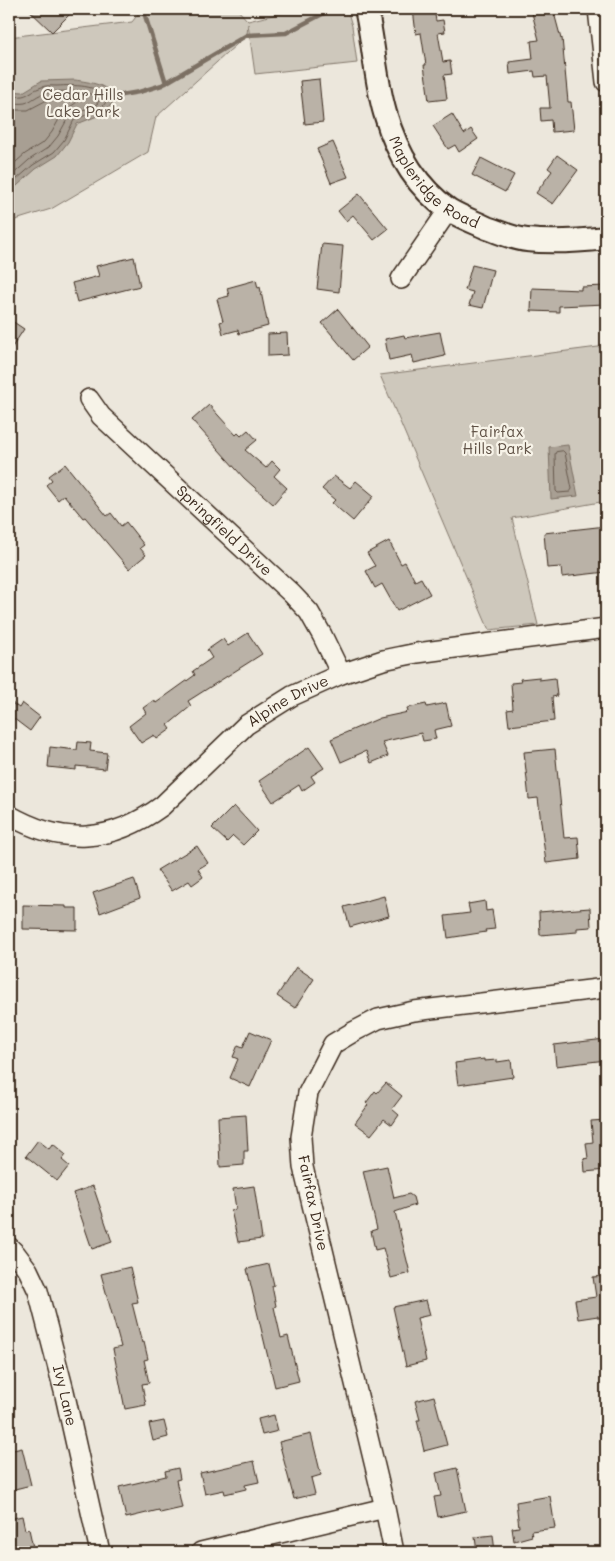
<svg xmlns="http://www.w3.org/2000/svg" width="615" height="1561" font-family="Mali,sans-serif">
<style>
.green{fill:#cec8bc;stroke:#84796d}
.water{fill:#a89f93;stroke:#7c7064}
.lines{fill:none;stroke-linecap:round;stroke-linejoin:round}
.shore{stroke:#67594d;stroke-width:1}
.stream{stroke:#7c7064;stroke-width:4.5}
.building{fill:#bab2a7;stroke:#3b2a1e}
.minor-casing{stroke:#3b2a1e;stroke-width:22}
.tertiary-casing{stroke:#3b2a1e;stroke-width:26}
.minor{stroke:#f7f3e8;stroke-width:19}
.tertiary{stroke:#f7f3e8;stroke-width:22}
.labels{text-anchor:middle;stroke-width:4.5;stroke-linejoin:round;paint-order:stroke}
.park-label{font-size:15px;fill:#605246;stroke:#f7f3e8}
.street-label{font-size:15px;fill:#3b2a1e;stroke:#f7f3e8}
</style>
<rect width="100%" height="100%" fill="#ece7dc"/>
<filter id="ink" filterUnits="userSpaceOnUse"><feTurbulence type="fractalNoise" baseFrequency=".02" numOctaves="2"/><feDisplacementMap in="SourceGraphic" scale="10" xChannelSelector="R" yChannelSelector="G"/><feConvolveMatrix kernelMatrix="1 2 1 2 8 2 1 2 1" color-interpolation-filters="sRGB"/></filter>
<g filter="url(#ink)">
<!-- green -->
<path class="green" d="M 142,9 L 237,9 L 248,21 L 298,9 L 347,9 L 352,26 L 357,63 L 255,74 L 248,24 L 247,35 L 156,117 L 148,152 L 51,209 L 9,222 L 9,37 L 132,22 Z
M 606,346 L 606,501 L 512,518 L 538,625 L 489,630 L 380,375 Z"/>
<!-- water -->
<path class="water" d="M 75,80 C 88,82 111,84 114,100 L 105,113 L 77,124 L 68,142 L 57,156 L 36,169 L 9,193 L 9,91 L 23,92 L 41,81 Z
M 568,445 L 578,496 L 551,499 L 549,447 Z"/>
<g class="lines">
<!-- shore -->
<path class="shore" d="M 9,96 C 30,98 25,93 42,87 C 46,85 52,86 57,86 C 74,85 97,84 108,99 L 101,109 L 74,120 L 64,140 L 54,152 L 33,165 L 9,186
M 9,102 C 14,103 20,104 25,103 C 32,101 38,94 46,93 C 59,90 91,90 100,99 L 97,104 L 69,116 L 58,136 L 49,147 L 29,160 L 9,178
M 9,110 L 28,110 L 47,100 L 74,99 L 77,102 L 63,112 L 52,132 L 44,142 L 25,154 L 9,168
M 563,451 L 565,453 L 572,489 L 570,492 L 558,493 L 556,491 L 555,454 L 556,452 Z"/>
<!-- stream -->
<path class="stream" d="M 143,9 L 166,83
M 110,97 L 139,92 L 162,85 L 247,35 L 286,33 L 332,9"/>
</g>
<!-- building -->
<path class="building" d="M 28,9 L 75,9 L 52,32 Z
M 413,9 L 434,9 L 436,21 L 443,20 L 445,32 L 438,33 L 443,62 L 450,61 L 452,74 L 444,75 L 447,99 L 429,101 L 424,65 L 426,65 L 421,33 L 416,34 Z
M 531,9 L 553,9 L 561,39 L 562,38 L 568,102 L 571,102 L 574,130 L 552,132 L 551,120 L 541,121 L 540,108 L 550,108 L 547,76 L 535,77 L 534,71 L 510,74 L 509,62 L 533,59 L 531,41 L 539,40 Z
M 319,79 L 323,122 L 305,124 L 300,81 Z
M 452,114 L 464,134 L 471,129 L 478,139 L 459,152 L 455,145 L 448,149 L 433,126 Z
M 333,142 L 348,177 L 331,183 L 317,149 Z
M 557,155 L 578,170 L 553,204 L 536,193 L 552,171 L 548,168 Z
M 481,158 L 514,175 L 505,192 L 472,175 Z
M 359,194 L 388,229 L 374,240 L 353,215 L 346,221 L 338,211 Z
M 322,244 L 343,246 L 339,292 L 317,289 Z
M 134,257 L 140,286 L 77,302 L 72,283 L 99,276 L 96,266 Z
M 472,265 L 493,270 L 483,308 L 469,305 L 473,292 L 465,290 Z
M 256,280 L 258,288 L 260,287 L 268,326 L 239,334 L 238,330 L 223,334 L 220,322 L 223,321 L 217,299 L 229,296 L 227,288 Z
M 606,286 L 606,304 L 559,306 L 559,312 L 531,311 L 532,288 L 581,290 L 581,287 Z
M 338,309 L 368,347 L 353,360 L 322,323 Z
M 9,319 L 24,329 L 9,352 Z
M 440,332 L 445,356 L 414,363 L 412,355 L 389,360 L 385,339 L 404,335 L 405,338 Z
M 287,333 L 288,355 L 268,356 L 268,334 Z
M 209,405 L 236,435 L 238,433 L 241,436 L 248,430 L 257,440 L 245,450 L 266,468 L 272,461 L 280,469 L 274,476 L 287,488 L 273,504 L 244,478 L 192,420 Z
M 65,464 L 107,516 L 111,513 L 121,526 L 126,522 L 144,545 L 140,548 L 146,555 L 129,569 L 85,517 L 83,518 L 64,495 L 58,500 L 46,485 L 52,480 L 49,476 Z
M 334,476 L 350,488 L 356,481 L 374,496 L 353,521 L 332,503 L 335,500 L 322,489 Z
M 606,526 L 606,572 L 562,577 L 561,567 L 547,568 L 544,533 Z
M 389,541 L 401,564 L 405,562 L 415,581 L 421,578 L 430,594 L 397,611 L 382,584 L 375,588 L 366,571 L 375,566 L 367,553 Z
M 248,633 L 262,654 L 188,701 L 191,706 L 168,725 L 171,729 L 157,739 L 154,735 L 141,743 L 129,726 L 146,713 L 143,708 L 154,700 L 156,703 L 195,675 L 193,671 L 212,658 L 207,650 L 223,639 L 228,646 Z
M 539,677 L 539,680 L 555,678 L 557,696 L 552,697 L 554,721 L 509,726 L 507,710 L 513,709 L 511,683 L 521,682 L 520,679 Z
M 9,701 L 19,708 L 22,703 L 40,717 L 30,731 L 9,715 Z
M 446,703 L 451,726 L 434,730 L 436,739 L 423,741 L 421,733 L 382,742 L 388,756 L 371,763 L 366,751 L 341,762 L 331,739 L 380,718 L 408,712 L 407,708 L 426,704 L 427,707 Z
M 78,742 L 91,743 L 90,751 L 107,753 L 105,769 L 76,766 L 76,770 L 48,767 L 50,747 L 77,750 Z
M 309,747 L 324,768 L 311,776 L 315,782 L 302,791 L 299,785 L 273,802 L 259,781 Z
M 555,749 L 564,838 L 578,837 L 580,859 L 546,863 L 538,798 L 529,799 L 524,752 Z
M 234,806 L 257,831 L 243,845 L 233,836 L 227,842 L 212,828 Z
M 197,846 L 208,863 L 198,869 L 203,877 L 192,885 L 189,881 L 172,891 L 157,870 Z
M 134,879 L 140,898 L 100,913 L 93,893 Z
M 384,896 L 389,916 L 350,927 L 344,907 Z
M 485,901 L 486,911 L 492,910 L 495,929 L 485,930 L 486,932 L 448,938 L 445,916 L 470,913 L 468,904 Z
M 23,905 L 66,906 L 66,908 L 77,908 L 77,930 L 23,929 Z
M 590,908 L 591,927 L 577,928 L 577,932 L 540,935 L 539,912 Z
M 296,967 L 314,979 L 295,1008 L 277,996 Z
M 250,1031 L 271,1040 L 250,1087 L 230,1078 L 238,1059 L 233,1057 L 238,1045 L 243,1047 Z
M 605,1039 L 606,1060 L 556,1066 L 554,1045 Z
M 484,1059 L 484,1061 L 497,1060 L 497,1062 L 511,1060 L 513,1077 L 458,1085 L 455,1063 Z
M 386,1083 L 402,1096 L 392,1109 L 399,1115 L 392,1125 L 384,1119 L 371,1135 L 355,1123 L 368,1105 L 366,1103 L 375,1091 L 377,1093 Z
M 246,1115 L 248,1151 L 244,1151 L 244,1165 L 220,1167 L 218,1117 Z
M 606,1120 L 606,1170 L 585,1172 L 584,1159 L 588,1158 L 586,1143 L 593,1142 L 591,1121 Z
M 38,1140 L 49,1149 L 53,1144 L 66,1155 L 62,1160 L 69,1166 L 57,1181 L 26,1156 Z
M 387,1166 L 394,1198 L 409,1194 L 413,1197 L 415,1205 L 395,1212 L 410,1273 L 391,1278 L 383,1248 L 375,1250 L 371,1231 L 377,1229 L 363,1171 Z
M 93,1186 L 112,1242 L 92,1249 L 73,1193 Z
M 254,1186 L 262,1239 L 238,1242 L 231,1210 L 236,1209 L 233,1189 Z
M 269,1264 L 274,1285 L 272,1286 L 276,1306 L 274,1307 L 281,1338 L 288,1336 L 299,1381 L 275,1387 L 247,1269 Z
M 130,1267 L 138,1302 L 132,1303 L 142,1343 L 144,1342 L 148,1359 L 144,1360 L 149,1383 L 142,1384 L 146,1405 L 125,1409 L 113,1349 L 121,1347 L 101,1274 Z
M 606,1276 L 606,1318 L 598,1318 L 598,1316 L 578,1319 L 575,1300 L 596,1297 L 593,1277 Z
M 426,1300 L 430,1315 L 417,1318 L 426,1361 L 406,1366 L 393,1307 Z
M 434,1396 L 447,1445 L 424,1451 L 417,1420 L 420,1420 L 415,1401 Z
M 274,1415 L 278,1431 L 262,1435 L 258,1419 Z
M 164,1421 L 168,1437 L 153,1441 L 149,1424 Z
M 311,1434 L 321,1475 L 311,1478 L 315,1494 L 294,1499 L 279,1442 Z
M 22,1448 L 31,1485 L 11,1490 L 9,1483 L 9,1451 Z
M 254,1461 L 259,1482 L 245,1485 L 246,1489 L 225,1494 L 224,1490 L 205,1494 L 200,1473 Z
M 178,1468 L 180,1479 L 176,1480 L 182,1508 L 160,1513 L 159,1510 L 126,1518 L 119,1487 L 166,1476 L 165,1471 Z
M 457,1468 L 466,1511 L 438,1517 L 434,1497 L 441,1496 L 436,1473 Z
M 550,1496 L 555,1528 L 531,1531 L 532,1536 L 514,1541 L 512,1528 L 519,1527 L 516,1502 Z
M 22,1516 L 25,1530 L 29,1529 L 34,1552 L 13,1552 L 9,1535 L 9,1519 Z
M 493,1535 L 495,1552 L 477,1552 L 475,1537 Z"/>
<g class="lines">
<defs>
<g id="minor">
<path d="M 598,9 L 606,82"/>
<path d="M 401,279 L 449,209"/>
<path id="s1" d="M 89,399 L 101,416 L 292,594 L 309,612 L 322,635 L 341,674"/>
<path id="s2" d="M 9,815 C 63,846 111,843 162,806 L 246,725 L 292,696 L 341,674 L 383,660 L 417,653 L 606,628"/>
<path id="s3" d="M 9,1247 L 16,1254 L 28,1270 L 38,1291 L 64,1391 L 100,1552"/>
<path d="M 201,1552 L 385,1508"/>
<path d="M 394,1552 L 385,1508 L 303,1167 L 301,1137 L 308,1093 L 333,1044 L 353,1032 L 378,1019 L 414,1011 L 606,988"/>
</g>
<g id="tertiary">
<path id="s4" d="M 366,9 C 374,43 375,79 385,113 C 396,151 416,187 449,210 C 461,217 474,222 487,228 C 499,232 514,239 527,240 C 554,243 579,241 606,238"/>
</g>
</defs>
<!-- minor casing -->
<use href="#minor" class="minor-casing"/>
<!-- tertiary casing -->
<use href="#tertiary" class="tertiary-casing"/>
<!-- minor -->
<use href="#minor" class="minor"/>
<!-- tertiary -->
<use href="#tertiary" class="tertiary"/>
</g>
</g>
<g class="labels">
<!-- park labels -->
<g class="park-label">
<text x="83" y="100">Cedar Hills<tspan x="83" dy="17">Lake Park</tspan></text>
<text x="497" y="437">Fairfax<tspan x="497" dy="17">Hills Park</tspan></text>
</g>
<!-- street labels -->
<g class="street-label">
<text dy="5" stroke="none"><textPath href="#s4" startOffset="194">Mapleridge Road</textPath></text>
<text dy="5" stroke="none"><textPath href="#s1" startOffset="189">Springfield Drive</textPath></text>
<text dy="5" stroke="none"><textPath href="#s2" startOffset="329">Alpine Drive</textPath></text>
<text transform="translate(313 1203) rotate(78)" y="5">Fairfax Drive</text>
<text dy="5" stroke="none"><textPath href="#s3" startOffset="161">Ivy Lane</textPath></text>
</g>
</g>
<!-- margin -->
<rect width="615" height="1561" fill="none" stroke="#f7f3e8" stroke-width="30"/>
<rect x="15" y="15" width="585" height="1531" fill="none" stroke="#3b2a1e" stroke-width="2" filter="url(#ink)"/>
</svg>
